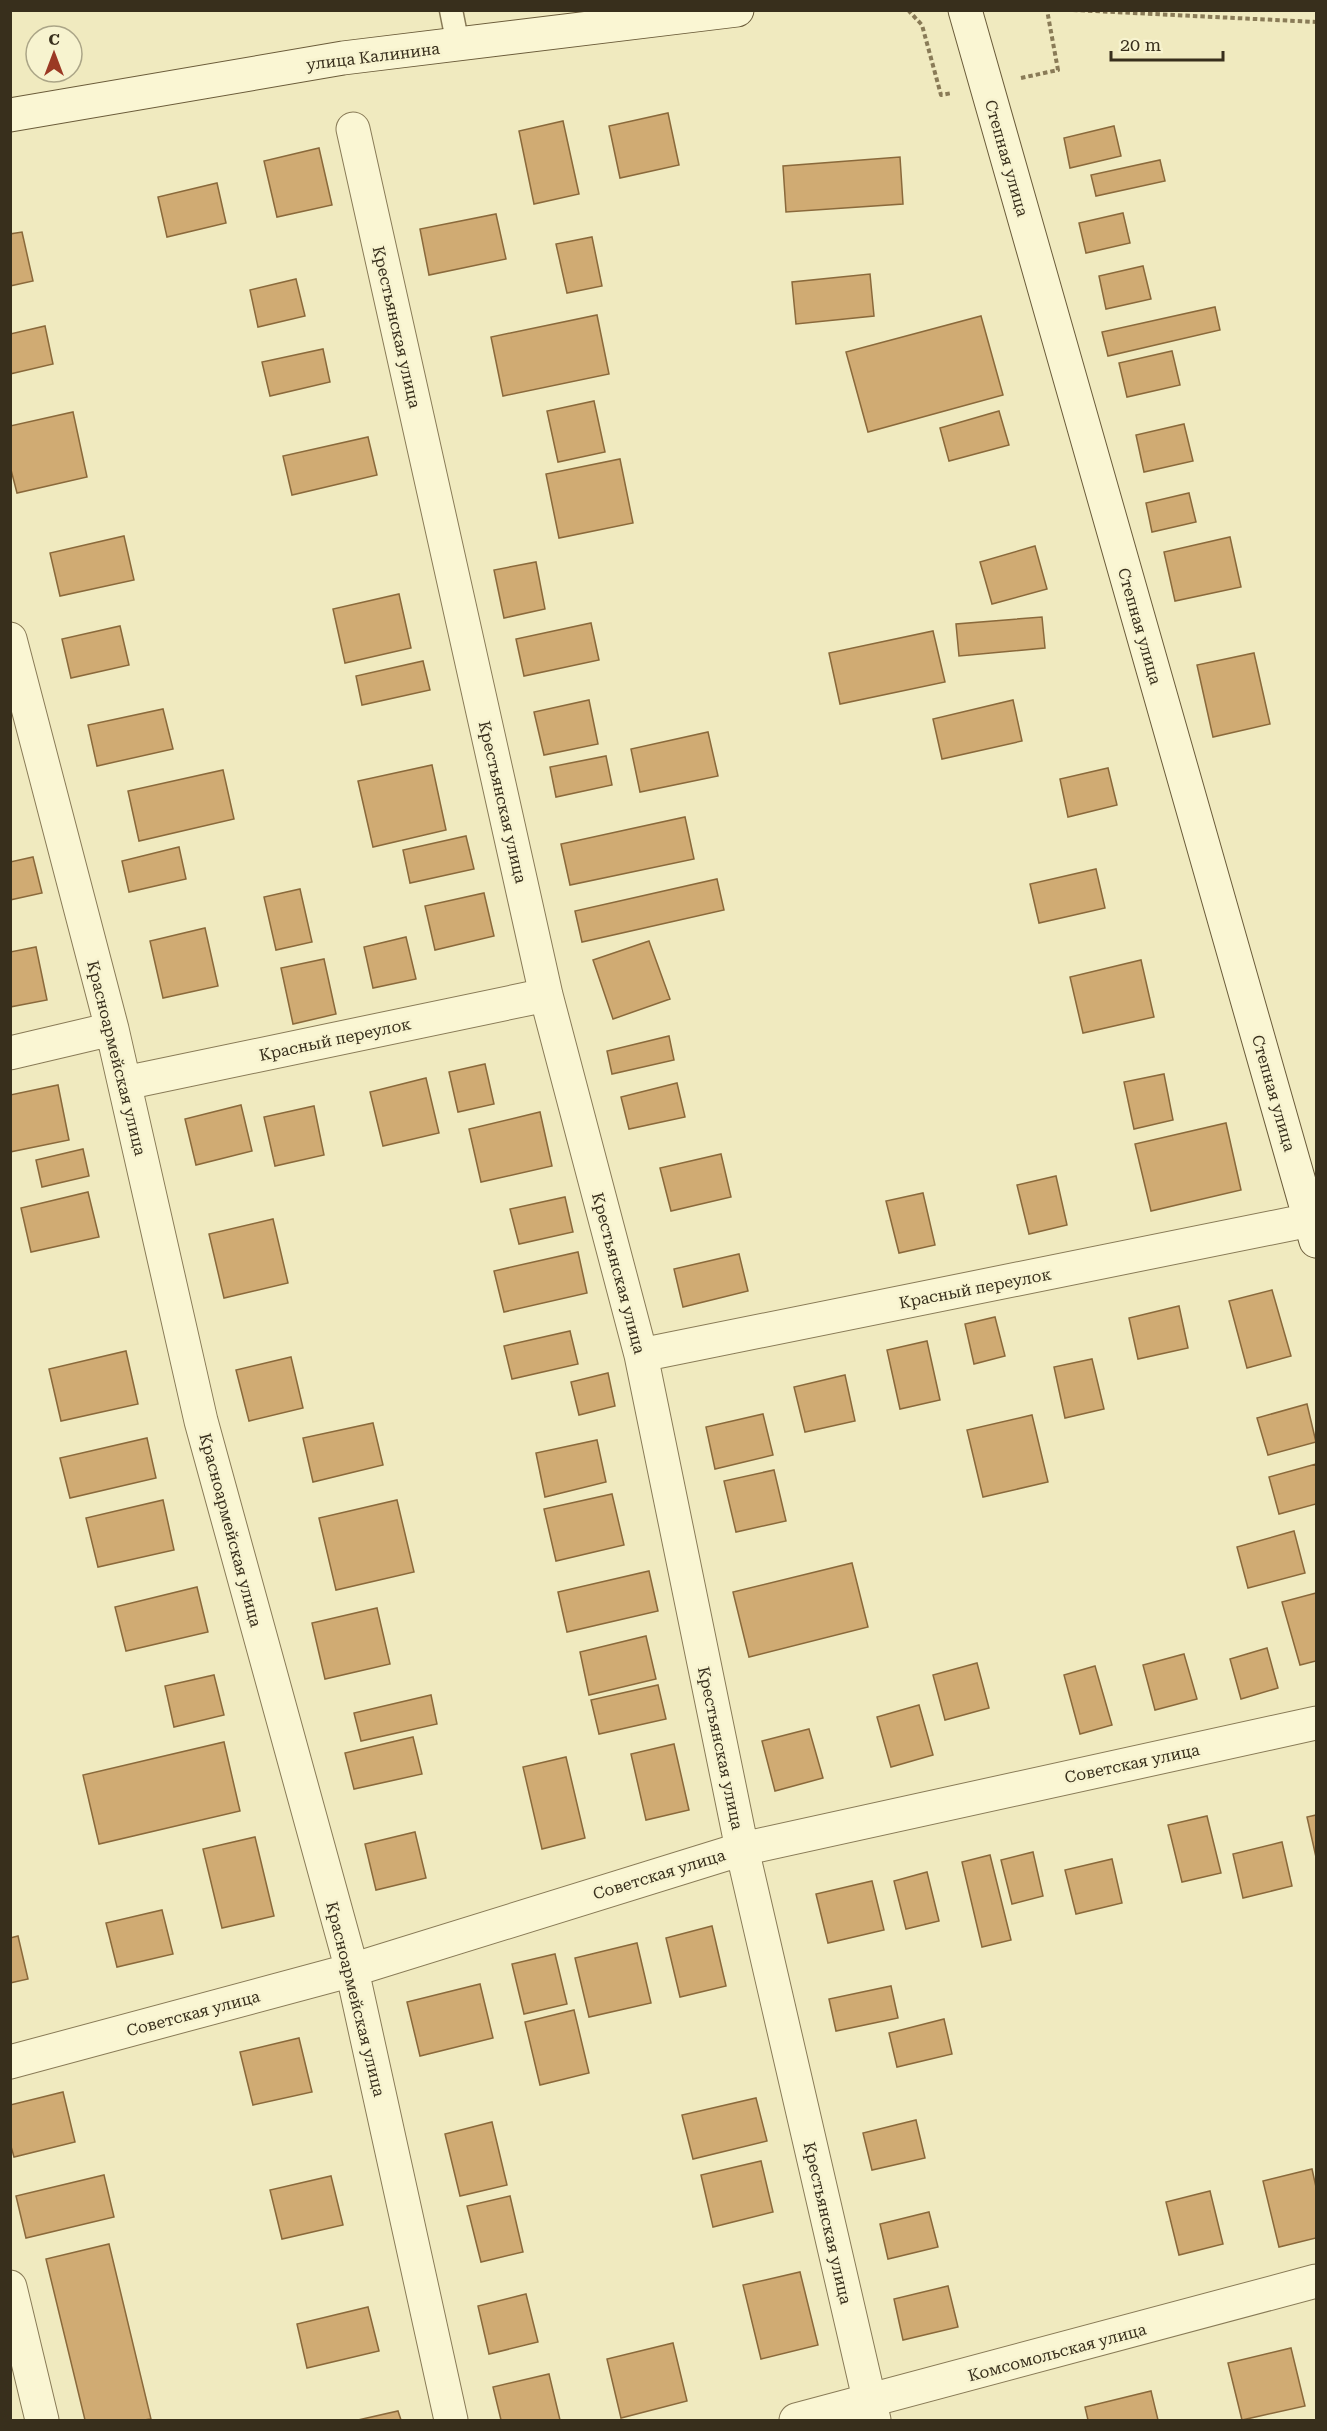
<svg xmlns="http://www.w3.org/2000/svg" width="1327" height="2431" font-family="'Roboto Serif',serif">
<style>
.building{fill:#d0ab73;stroke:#8a693b;stroke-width:1.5}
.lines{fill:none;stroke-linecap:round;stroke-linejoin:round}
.lane-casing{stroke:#897b57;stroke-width:25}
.street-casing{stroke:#897b57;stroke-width:35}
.secondary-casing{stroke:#6b5c3a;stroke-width:35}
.path{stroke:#897b57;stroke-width:4;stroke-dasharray:4.5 3;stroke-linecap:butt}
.lane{stroke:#faf6d3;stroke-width:22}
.street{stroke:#faf6d3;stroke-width:33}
.secondary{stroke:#faf6d3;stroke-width:33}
.labels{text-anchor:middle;stroke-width:5;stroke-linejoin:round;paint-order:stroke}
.street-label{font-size:16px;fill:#382f1c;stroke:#f7f3cf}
</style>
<rect width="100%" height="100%" fill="#f0eabf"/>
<!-- building -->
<path class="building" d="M 668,113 L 679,165 L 620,178 L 609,126 Z
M 563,121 L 579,194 L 534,204 L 519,131 Z
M 1114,126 L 1121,156 L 1070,168 L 1064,138 Z
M 319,148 L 332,205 L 277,217 L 264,161 Z
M 900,157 L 903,204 L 786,212 L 783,166 Z
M 1160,160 L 1165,181 L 1096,196 L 1091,175 Z
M 217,183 L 226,223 L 167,237 L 158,197 Z
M 1123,213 L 1130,243 L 1086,253 L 1079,223 Z
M 496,214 L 506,259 L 429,275 L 420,229 Z
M 22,232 L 33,281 L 10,286 L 10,234 Z
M 592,237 L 602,286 L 567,293 L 556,244 Z
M 1143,266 L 1151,299 L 1106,309 L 1099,276 Z
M 870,274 L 874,316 L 796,324 L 792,282 Z
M 296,279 L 305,316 L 258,327 L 250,290 Z
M 1215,307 L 1220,330 L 1108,356 L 1102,332 Z
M 597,315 L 609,374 L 503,396 L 491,337 Z
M 981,316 L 1003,395 L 868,432 L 846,352 Z
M 45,326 L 53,364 L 10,374 L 10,334 Z
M 323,349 L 330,382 L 270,396 L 262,362 Z
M 1172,351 L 1180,385 L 1127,397 L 1119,363 Z
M 594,401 L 605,452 L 558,462 L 547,411 Z
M 999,411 L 1009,445 L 949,461 L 940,428 Z
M 73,412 L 87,477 L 17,493 L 10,466 L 10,426 Z
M 1184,424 L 1193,461 L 1144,472 L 1136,435 Z
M 368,437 L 377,475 L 292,495 L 283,456 Z
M 620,459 L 633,523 L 559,538 L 546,474 Z
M 1189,493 L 1196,522 L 1152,532 L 1146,503 Z
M 124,536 L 134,580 L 60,596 L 50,553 Z
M 1230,537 L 1241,587 L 1175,601 L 1164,552 Z
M 1035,546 L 1047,589 L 992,604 L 980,562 Z
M 536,562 L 545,609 L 504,618 L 494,570 Z
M 399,594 L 411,648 L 345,663 L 333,609 Z
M 1042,617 L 1045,648 L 959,656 L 956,624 Z
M 591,623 L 599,660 L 524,676 L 516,639 Z
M 120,626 L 129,665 L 71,678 L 62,639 Z
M 933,631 L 945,682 L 840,704 L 829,653 Z
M 1254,653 L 1270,724 L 1213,737 L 1197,665 Z
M 423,661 L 430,690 L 362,705 L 356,676 Z
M 589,700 L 598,744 L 544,755 L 534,712 Z
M 1013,700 L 1022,741 L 942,759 L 933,719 Z
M 163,709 L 173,749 L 97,766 L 88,725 Z
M 708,732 L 718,776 L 640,792 L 631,749 Z
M 606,756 L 612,785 L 556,797 L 550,767 Z
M 432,765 L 446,830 L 373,847 L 358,781 Z
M 1108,768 L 1117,805 L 1068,817 L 1060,779 Z
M 223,770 L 234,819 L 139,841 L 128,791 Z
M 685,817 L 694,859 L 570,885 L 561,844 Z
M 466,836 L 474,869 L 410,883 L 403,850 Z
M 179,847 L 186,879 L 129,892 L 122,861 Z
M 33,857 L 42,893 L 10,900 L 10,862 Z
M 1096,869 L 1105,908 L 1039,923 L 1030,884 Z
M 717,879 L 724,910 L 582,942 L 575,911 Z
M 300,889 L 312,942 L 276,950 L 264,897 Z
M 484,893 L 494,936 L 435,950 L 425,906 Z
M 205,928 L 218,986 L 163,998 L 150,941 Z
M 406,937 L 416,979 L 373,988 L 364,947 Z
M 649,941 L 670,999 L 613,1019 L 593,960 Z
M 36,947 L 47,1000 L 10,1007 L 10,952 Z
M 324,959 L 336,1014 L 293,1024 L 281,968 Z
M 1141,960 L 1154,1017 L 1083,1033 L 1070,977 Z
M 669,1036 L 674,1060 L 612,1074 L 607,1051 Z
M 485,1064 L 494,1104 L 458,1112 L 449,1072 Z
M 1164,1074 L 1173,1120 L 1134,1129 L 1124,1082 Z
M 426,1078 L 439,1133 L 383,1146 L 370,1092 Z
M 677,1083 L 685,1117 L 629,1129 L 621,1097 Z
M 58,1085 L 69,1140 L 10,1152 L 10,1095 Z
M 241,1105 L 252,1151 L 196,1165 L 185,1119 Z
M 314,1106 L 324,1155 L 275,1166 L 264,1117 Z
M 540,1112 L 552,1166 L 481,1182 L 469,1129 Z
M 1226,1123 L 1241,1190 L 1151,1211 L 1135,1144 Z
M 83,1149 L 89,1176 L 42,1187 L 36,1160 Z
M 721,1154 L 731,1197 L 671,1211 L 660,1168 Z
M 1056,1176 L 1067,1225 L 1029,1234 L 1017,1185 Z
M 88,1192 L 99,1237 L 31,1252 L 21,1208 Z
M 923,1193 L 935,1245 L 899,1253 L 886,1201 Z
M 565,1197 L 573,1232 L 519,1244 L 510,1209 Z
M 273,1219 L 288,1283 L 224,1298 L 209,1234 Z
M 578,1252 L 587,1293 L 504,1312 L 494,1271 Z
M 739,1254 L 748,1291 L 683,1307 L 674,1269 Z
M 1272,1290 L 1291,1356 L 1247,1368 L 1229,1301 Z
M 1179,1306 L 1188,1348 L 1138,1359 L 1129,1318 Z
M 995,1317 L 1005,1356 L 974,1364 L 965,1324 Z
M 570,1331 L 578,1364 L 512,1379 L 504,1346 Z
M 927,1341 L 940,1400 L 900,1409 L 887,1350 Z
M 126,1351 L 138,1404 L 61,1421 L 49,1369 Z
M 291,1357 L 303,1408 L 249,1421 L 236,1370 Z
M 1092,1359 L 1104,1409 L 1065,1418 L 1054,1367 Z
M 608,1373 L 615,1406 L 579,1415 L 571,1382 Z
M 845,1375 L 855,1421 L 805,1432 L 794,1387 Z
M 1307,1404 L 1316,1442 L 1268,1455 L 1257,1418 Z
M 763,1414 L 773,1455 L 715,1469 L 706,1427 Z
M 1032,1415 L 1048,1482 L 983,1497 L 967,1430 Z
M 373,1423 L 383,1465 L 313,1482 L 303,1438 Z
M 147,1438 L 156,1478 L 70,1498 L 60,1458 Z
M 597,1440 L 606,1482 L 545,1497 L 536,1453 Z
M 1316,1464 L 1316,1504 L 1279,1514 L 1269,1477 Z
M 774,1470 L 786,1521 L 736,1532 L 724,1481 Z
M 612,1494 L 624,1545 L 556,1561 L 544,1509 Z
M 163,1500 L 174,1550 L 98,1567 L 86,1518 Z
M 397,1500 L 414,1572 L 336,1590 L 319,1518 Z
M 1294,1531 L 1305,1573 L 1248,1588 L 1237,1547 Z
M 852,1563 L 868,1627 L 749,1657 L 733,1592 Z
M 649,1571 L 658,1611 L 567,1632 L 558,1592 Z
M 197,1587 L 208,1632 L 126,1651 L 115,1607 Z
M 1316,1593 L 1316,1661 L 1300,1665 L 1282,1602 Z
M 377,1608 L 390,1664 L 325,1679 L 312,1623 Z
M 646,1636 L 656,1679 L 589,1695 L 580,1652 Z
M 1267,1648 L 1278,1688 L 1241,1699 L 1230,1659 Z
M 1184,1654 L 1197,1699 L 1155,1710 L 1143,1665 Z
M 977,1663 L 989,1708 L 945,1720 L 933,1675 Z
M 1095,1666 L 1112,1725 L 1080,1734 L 1064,1675 Z
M 214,1675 L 224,1715 L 174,1727 L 165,1686 Z
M 658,1685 L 666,1719 L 599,1734 L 591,1700 Z
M 431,1695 L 437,1724 L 361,1741 L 354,1713 Z
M 919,1705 L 933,1755 L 891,1767 L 877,1717 Z
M 809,1729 L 823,1778 L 775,1791 L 762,1741 Z
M 413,1737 L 422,1774 L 354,1789 L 345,1753 Z
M 224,1742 L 240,1811 L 99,1844 L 83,1775 Z
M 674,1744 L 689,1810 L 646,1820 L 631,1754 Z
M 566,1757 L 585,1838 L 542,1849 L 523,1767 Z
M 1316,1815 L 1316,1857 L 1307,1817 Z
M 1207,1816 L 1221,1873 L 1182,1882 L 1168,1825 Z
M 415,1832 L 426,1878 L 376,1890 L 365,1844 Z
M 255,1837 L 274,1916 L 222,1928 L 203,1849 Z
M 1282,1842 L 1292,1886 L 1243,1898 L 1233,1854 Z
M 1033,1852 L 1043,1896 L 1012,1904 L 1001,1860 Z
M 990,1855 L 1011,1940 L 982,1947 L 962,1862 Z
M 1112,1859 L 1122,1903 L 1076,1914 L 1065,1870 Z
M 927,1872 L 939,1921 L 906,1929 L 894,1881 Z
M 872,1881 L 884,1930 L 828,1943 L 816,1894 Z
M 162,1910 L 173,1954 L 117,1967 L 106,1923 Z
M 712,1926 L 726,1986 L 680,1997 L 666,1938 Z
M 18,1936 L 28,1979 L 10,1983 L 10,1938 Z
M 637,1943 L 651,2003 L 589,2017 L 575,1958 Z
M 555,1954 L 567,2004 L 524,2014 L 512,1964 Z
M 480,1984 L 493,2038 L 420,2056 L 407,2002 Z
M 891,1986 L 898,2018 L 836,2031 L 829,1999 Z
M 574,2010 L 589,2073 L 540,2085 L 525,2022 Z
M 944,2019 L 952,2054 L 897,2067 L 889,2033 Z
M 299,2038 L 312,2092 L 253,2105 L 240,2052 Z
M 63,2092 L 75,2142 L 14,2157 L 10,2143 L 10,2105 Z
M 756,2098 L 767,2141 L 693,2159 L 682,2115 Z
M 916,2120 L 925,2158 L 872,2170 L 863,2133 Z
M 492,2122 L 507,2185 L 460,2196 L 445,2134 Z
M 761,2161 L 773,2212 L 713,2227 L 701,2175 Z
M 1312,2169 L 1316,2187 L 1316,2238 L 1279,2247 L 1263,2181 Z
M 104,2175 L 114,2217 L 26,2238 L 16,2196 Z
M 331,2176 L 343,2225 L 282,2239 L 270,2190 Z
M 1210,2191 L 1223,2244 L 1179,2255 L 1166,2202 Z
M 510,2196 L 523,2252 L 481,2262 L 467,2206 Z
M 929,2212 L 938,2247 L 888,2259 L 880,2224 Z
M 109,2244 L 151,2419 L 144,2420 L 85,2420 L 46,2259 Z
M 800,2272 L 818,2345 L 761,2359 L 743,2285 Z
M 948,2286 L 958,2327 L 903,2340 L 894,2299 Z
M 526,2294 L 538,2342 L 489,2354 L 478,2306 Z
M 368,2307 L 379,2351 L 307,2368 L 297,2324 Z
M 673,2343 L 687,2401 L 621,2418 L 607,2359 Z
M 1291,2348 L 1305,2406 L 1242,2420 L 1228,2363 Z
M 549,2374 L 560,2420 L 501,2420 L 493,2387 Z
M 1151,2391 L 1158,2420 L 1088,2420 L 1085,2407 Z
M 398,2411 L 401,2420 L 358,2420 Z"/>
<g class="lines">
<defs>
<path id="lane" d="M 451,10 L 458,45"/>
<path id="street" d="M 353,129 L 546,995 L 641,1355 L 742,1849 L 874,2420
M 10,639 L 112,1029 L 201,1421 L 352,1970 L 451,2420
M 10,1053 L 112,1029
M 125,1083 L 546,995
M 641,1355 L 1310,1220 L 1316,1221
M 10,2062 L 352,1970 L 742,1849 L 1316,1723
M 10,2287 L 42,2420
M 796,2420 L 1316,2281"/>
<path id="secondary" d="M 965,10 L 1316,1241
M 10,115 L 343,58 L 737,10"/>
</defs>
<!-- lane casing -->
<use href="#lane" class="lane-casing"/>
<!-- street casing -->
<use href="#street" class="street-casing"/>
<!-- secondary casing -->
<use href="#secondary" class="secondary-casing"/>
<!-- path -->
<path class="path" d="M 908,10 L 922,25 L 941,95 L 952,93
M 1073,10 L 1316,22
M 1021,78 L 1058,70 L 1047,10"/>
<!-- lane -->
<use href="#lane" class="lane"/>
<!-- street -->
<use href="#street" class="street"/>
<!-- secondary -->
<use href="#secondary" class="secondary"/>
</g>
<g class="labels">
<!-- street labels -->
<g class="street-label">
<text transform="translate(373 56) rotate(-7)" y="6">улица Калинина</text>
<text transform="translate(1007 158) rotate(74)" y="6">Степная улица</text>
<text transform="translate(397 327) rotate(77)" y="6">Крестьянская улица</text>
<text transform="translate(1140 626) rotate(74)" y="6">Степная улица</text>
<text transform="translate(503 802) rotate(77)" y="6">Крестьянская улица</text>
<text transform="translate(335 1039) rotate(-12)" y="6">Красный переулок</text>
<text transform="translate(117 1058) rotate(76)" y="6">Красноармейская улица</text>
<text transform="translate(1274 1093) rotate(74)" y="6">Степная улица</text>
<text transform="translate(619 1273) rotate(75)" y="6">Крестьянская улица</text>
<text transform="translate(975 1288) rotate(-11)" y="6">Красный переулок</text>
<text transform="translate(231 1530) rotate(75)" y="6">Красноармейская улица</text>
<text transform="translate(721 1748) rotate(78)" y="6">Крестьянская улица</text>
<text transform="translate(1132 1763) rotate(-12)" y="6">Советская улица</text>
<text transform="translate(659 1874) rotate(-17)" y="6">Советская улица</text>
<text transform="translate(356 1999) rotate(76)" y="6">Красноармейская улица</text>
<text transform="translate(193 2013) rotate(-15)" y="6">Советская улица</text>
<text transform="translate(828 2223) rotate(77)" y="6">Крестьянская улица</text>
<text transform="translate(1057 2352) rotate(-15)" y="6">Комсомольская улица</text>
</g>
</g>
<!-- border -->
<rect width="1327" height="2431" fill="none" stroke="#382f1c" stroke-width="24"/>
<!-- north arrow -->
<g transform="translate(54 54)"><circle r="28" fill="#f7f3cf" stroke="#aba587" stroke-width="1.5"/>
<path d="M0-4.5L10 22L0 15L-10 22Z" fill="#9b3924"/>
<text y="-9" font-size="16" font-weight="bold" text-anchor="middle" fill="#382f1c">С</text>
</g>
<!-- scale -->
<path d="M1111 51v9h112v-9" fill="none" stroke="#382f1c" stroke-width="3"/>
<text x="1120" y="51" font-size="18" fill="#382f1c" stroke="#f7f3cf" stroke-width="4.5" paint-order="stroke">20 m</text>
</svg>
